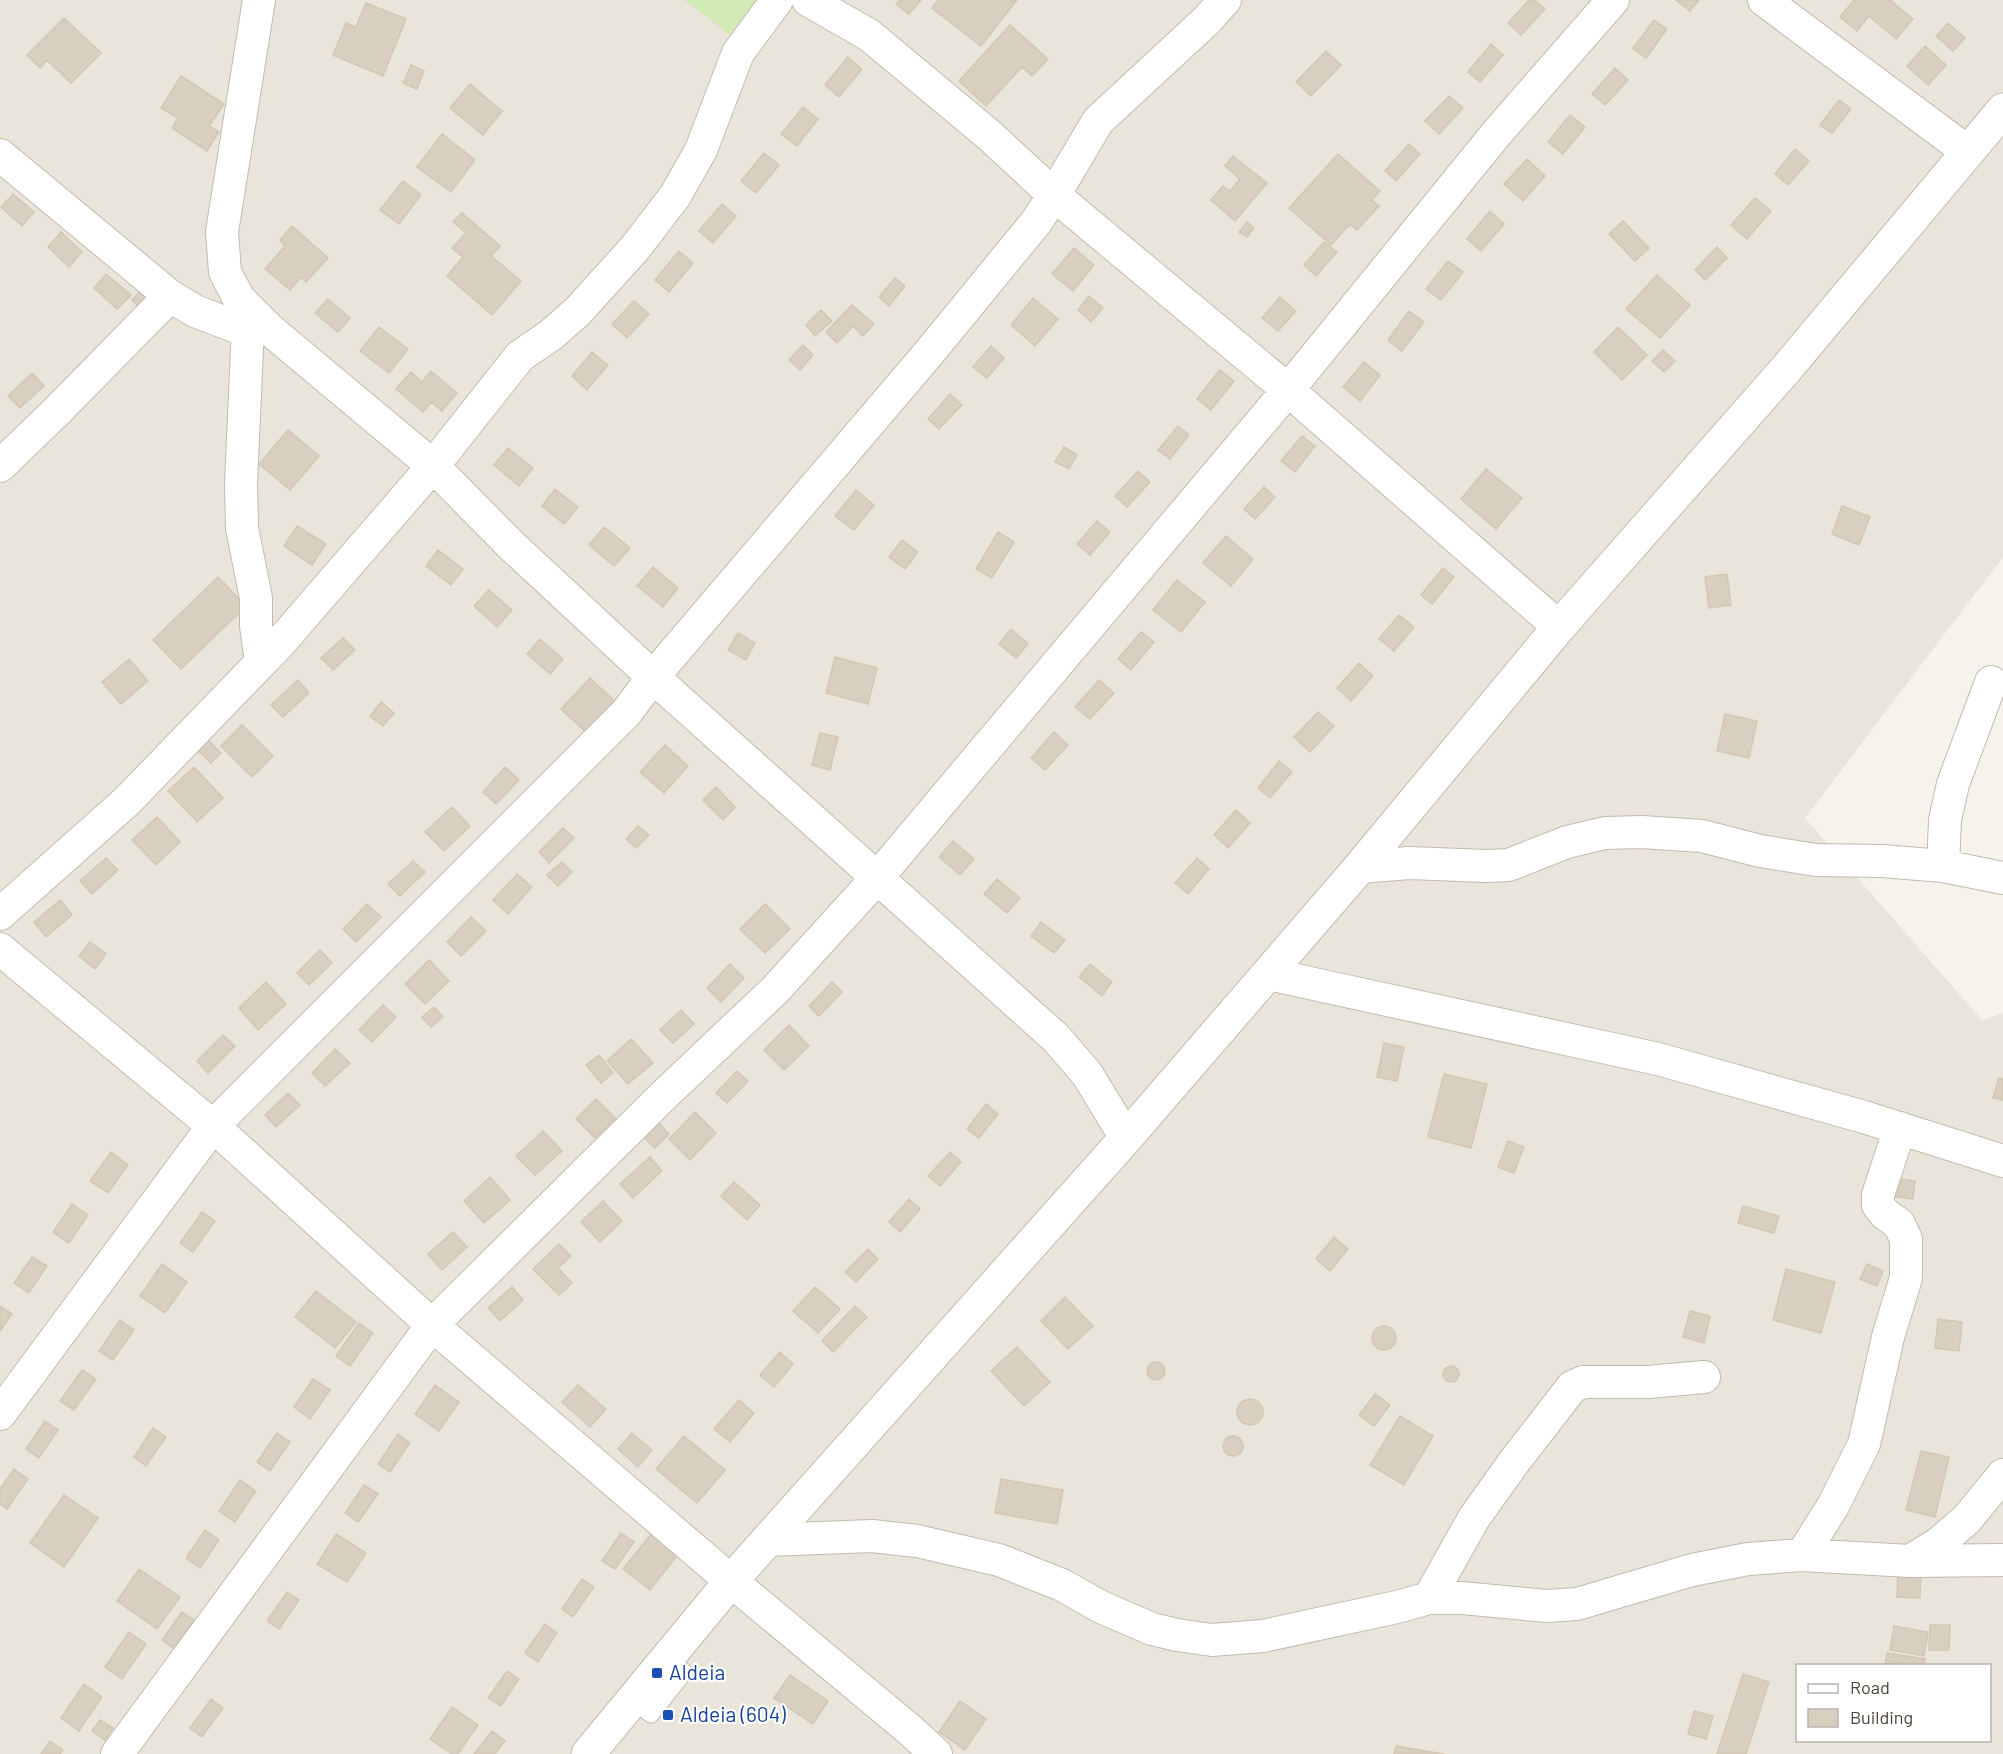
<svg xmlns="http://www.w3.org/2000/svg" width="2003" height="1754" font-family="Barlow,sans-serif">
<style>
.residential{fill:#eae5da;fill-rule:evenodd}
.green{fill:#d2eab5}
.building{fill:#d8cfc1;stroke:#d3c7b4;stroke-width:1.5}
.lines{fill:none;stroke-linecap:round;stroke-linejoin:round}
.service-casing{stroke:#c2bbae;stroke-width:17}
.minor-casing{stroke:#c2bbae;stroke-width:34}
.tertiary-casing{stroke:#c2bbae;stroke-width:35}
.service{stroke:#fff;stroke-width:15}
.minor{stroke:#fff;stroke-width:32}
.tertiary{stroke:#fff;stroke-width:33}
.transit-dot{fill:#1a4fb4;stroke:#fff;stroke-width:2}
.labels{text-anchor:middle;stroke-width:4.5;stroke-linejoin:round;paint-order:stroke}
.transit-label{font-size:21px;fill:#164399;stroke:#fff;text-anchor:start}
</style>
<rect width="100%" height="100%" fill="#f6f3ec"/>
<!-- residential -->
<path class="residential" d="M 0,0 L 2003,0 L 2003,557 L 1805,818 L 1982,1020 L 2003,1013 L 2003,1754 L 0,1754 ZM 1798,1666 L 1990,1666 L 1990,1740 L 1798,1740 Z"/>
<!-- green -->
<path class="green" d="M 684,0 L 757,0 L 730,35 Z"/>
<!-- building -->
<path class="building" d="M 900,0 L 921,0 L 909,14 L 896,4 Z
M 938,0 L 1017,0 L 981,46 L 932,8 Z
M 1529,0 L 1535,0 L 1545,9 L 1521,35 L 1508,23 Z
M 1676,0 L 1699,0 L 1690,11 Z
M 1854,0 L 1890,0 L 1913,19 L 1896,39 L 1869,16 L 1857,31 L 1840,17 Z
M 366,3 L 406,19 L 383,76 L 333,55 L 346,23 L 356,27 Z
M 64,18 L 101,53 L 71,83 L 47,60 L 40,68 L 27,55 Z
M 1654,20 L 1667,29 L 1646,58 L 1633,48 Z
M 1948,23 L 1965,38 L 1953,51 L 1936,36 Z
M 1010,25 L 1048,59 L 1032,76 L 1022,67 L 986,106 L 959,81 Z
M 1491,44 L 1503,55 L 1480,82 L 1468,72 Z
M 1925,46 L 1946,65 L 1928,85 L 1907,66 Z
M 1326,51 L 1341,65 L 1311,96 L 1296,82 Z
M 848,57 L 862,69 L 839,97 L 825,85 Z
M 411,65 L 424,71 L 417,89 L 403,83 Z
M 1615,68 L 1628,80 L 1605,105 L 1592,94 Z
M 181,76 L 224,104 L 209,126 L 219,132 L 207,151 L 172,128 L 178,118 L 161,108 Z
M 470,84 L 502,111 L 483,135 L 450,108 Z
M 1449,96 L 1463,108 L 1439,134 L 1425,121 Z
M 1839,100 L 1851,109 L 1832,133 L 1820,125 Z
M 803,107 L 818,119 L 797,146 L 781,134 Z
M 1570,115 L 1585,127 L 1563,154 L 1548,142 Z
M 442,134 L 475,160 L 451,192 L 417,167 Z
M 1409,144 L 1420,154 L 1396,181 L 1385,171 Z
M 1795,149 L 1809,161 L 1788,185 L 1775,174 Z
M 764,153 L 779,165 L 756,193 L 741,181 Z
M 1338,154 L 1380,191 L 1372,200 L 1379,206 L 1357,230 L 1350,224 L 1331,245 L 1289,208 Z
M 1233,156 L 1267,183 L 1235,221 L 1211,200 L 1223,186 L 1230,191 L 1240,179 L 1225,166 Z
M 1527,159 L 1545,176 L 1523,201 L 1504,184 Z
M 403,181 L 421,195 L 399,224 L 380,210 Z
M 13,194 L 34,212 L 22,226 L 1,207 Z
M 1755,198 L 1771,211 L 1747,239 L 1731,225 Z
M 722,204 L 736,216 L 713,243 L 699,231 Z
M 1490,211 L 1504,224 L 1481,251 L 1467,239 Z
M 462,213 L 500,246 L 491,256 L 521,281 L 492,315 L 447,276 L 463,257 L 452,248 L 466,233 L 453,222 Z
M 1623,221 L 1649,248 L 1635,261 L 1609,234 Z
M 1247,222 L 1254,228 L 1247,237 L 1239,232 Z
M 292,226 L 328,258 L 306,282 L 301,277 L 290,290 L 265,269 L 285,246 L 280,240 Z
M 61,232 L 82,252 L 69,267 L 48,247 Z
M 1324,242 L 1337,252 L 1316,276 L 1304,265 Z
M 1717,247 L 1727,258 L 1705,280 L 1695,270 Z
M 1074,248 L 1094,265 L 1073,291 L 1052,274 Z
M 679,251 L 693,263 L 669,292 L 655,280 Z
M 1448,261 L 1463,272 L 1441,300 L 1426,289 Z
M 106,274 L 131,295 L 117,309 L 94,288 Z
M 1657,275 L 1690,305 L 1660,338 L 1626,309 Z
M 895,278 L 905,286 L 889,306 L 879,297 Z
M 143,288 L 153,298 L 142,310 L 132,300 Z
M 1089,296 L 1103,308 L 1091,322 L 1078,310 Z
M 1280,297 L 1296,311 L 1278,331 L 1262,318 Z
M 1033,298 L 1058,319 L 1035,346 L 1011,325 Z
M 328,299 L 350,318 L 338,332 L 315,313 Z
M 634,301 L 649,314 L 627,338 L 612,324 Z
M 852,305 L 874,324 L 863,336 L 853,326 L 837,343 L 826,332 Z
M 821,310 L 832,321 L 815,336 L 806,325 Z
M 1409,311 L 1424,322 L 1402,351 L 1388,340 Z
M 379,327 L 408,349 L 389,373 L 360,351 Z
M 1618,327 L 1647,355 L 1622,380 L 1594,352 Z
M 803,345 L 813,355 L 800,370 L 789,360 Z
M 991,346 L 1004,358 L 987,378 L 973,367 Z
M 1663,350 L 1675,361 L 1664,372 L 1652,361 Z
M 592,352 L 608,365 L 587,390 L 572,376 Z
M 1364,362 L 1380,375 L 1360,401 L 1343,387 Z
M 1220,370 L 1234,381 L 1211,410 L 1197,399 Z
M 431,371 L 457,393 L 442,411 L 431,402 L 423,412 L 396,389 L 411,372 L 422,382 Z
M 32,373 L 44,386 L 20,408 L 8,396 Z
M 950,394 L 962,405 L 939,429 L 928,419 Z
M 1178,426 L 1189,435 L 1170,459 L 1158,450 Z
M 288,430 L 319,456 L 290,490 L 259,464 Z
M 1302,436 L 1315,446 L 1295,472 L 1281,461 Z
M 1064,447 L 1077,455 L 1069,469 L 1055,462 Z
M 508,448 L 533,468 L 519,486 L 494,465 Z
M 1486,469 L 1522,498 L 1496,529 L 1461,499 Z
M 1138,471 L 1150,482 L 1127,507 L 1115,496 Z
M 1264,487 L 1275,497 L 1255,519 L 1244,509 Z
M 555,489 L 578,507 L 564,524 L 542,506 Z
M 856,490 L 874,505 L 854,530 L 835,516 Z
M 1842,506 L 1870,517 L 1859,545 L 1832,534 Z
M 1097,521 L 1110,532 L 1090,555 L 1077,544 Z
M 297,526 L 326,544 L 312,565 L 284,546 Z
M 604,527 L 630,548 L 614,566 L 589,545 Z
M 998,532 L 1014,542 L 992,578 L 976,569 Z
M 1226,536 L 1253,559 L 1231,586 L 1203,563 Z
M 902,540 L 918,552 L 905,569 L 889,557 Z
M 438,550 L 463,569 L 451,585 L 426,566 Z
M 653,567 L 678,588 L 663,607 L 637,586 Z
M 1443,568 L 1454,577 L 1432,604 L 1421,595 Z
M 1727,574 L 1731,605 L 1709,608 L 1705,577 Z
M 218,577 L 246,606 L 181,669 L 153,640 Z
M 1177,580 L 1205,602 L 1181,632 L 1153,610 Z
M 489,590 L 512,610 L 497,627 L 474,606 Z
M 1399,615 L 1414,627 L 1394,651 L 1379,639 Z
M 1011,629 L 1028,644 L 1016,658 L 999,644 Z
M 1141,632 L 1154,642 L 1131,670 L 1118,659 Z
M 738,633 L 755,643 L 746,660 L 728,650 Z
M 343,638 L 355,650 L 333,670 L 321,658 Z
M 540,639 L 563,659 L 550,674 L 527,654 Z
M 835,657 L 877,668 L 868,704 L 826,693 Z
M 129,659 L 148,681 L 121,704 L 102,682 Z
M 1359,663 L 1373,676 L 1351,701 L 1337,688 Z
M 590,678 L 617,703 L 588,734 L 561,709 Z
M 298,680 L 309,693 L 283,717 L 271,705 Z
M 1099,680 L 1114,693 L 1090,719 L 1075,707 Z
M 381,702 L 394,713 L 383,726 L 370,716 Z
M 1318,712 L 1334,726 L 1310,752 L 1294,737 Z
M 1725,714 L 1757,721 L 1749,758 L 1717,751 Z
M 242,725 L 273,756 L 252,777 L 221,746 Z
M 1054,732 L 1068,745 L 1045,770 L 1031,758 Z
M 820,733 L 838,737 L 830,770 L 812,765 Z
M 207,739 L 221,753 L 211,763 L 197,750 Z
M 665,745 L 688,766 L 664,793 L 640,772 Z
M 1279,761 L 1292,772 L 1270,798 L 1258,788 Z
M 194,767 L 223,798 L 197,822 L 168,791 Z
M 505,767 L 519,780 L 496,804 L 483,792 Z
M 716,787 L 735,807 L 723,820 L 703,800 Z
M 452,807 L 470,826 L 444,851 L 425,832 Z
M 1236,810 L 1250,823 L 1228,848 L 1214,835 Z
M 157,817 L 180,842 L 156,865 L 132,840 Z
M 638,826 L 649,835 L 636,848 L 626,839 Z
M 563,828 L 574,838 L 549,863 L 539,852 Z
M 953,841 L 974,859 L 960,875 L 939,857 Z
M 106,858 L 118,870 L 92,894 L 80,881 Z
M 1197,858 L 1209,869 L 1188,894 L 1175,883 Z
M 413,861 L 425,872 L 400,896 L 388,884 Z
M 562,862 L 572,872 L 558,886 L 547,875 Z
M 517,874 L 532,887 L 508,914 L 493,900 Z
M 997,879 L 1020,898 L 1007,913 L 984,894 Z
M 60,900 L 72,915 L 46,937 L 34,922 Z
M 367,904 L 381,917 L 356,942 L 343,929 Z
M 765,904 L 790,929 L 765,953 L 740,929 Z
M 471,917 L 486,931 L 461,956 L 447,942 Z
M 1041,922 L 1065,940 L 1054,953 L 1031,936 Z
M 90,942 L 106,954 L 95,969 L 79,956 Z
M 320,950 L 332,963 L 309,985 L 297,973 Z
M 429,960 L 449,981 L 425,1004 L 405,984 Z
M 730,964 L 744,978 L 721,1002 L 707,988 Z
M 1090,964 L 1112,982 L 1102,996 L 1079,977 Z
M 266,982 L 286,1004 L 258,1030 L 239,1008 Z
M 832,982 L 842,992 L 819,1016 L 809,1006 Z
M 383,1005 L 396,1017 L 372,1042 L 359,1030 Z
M 434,1007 L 443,1017 L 431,1027 L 422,1017 Z
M 681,1010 L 694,1024 L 673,1043 L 660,1030 Z
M 789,1025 L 809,1046 L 784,1070 L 764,1050 Z
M 223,1035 L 235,1046 L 208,1073 L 197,1061 Z
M 631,1039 L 653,1063 L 628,1084 L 607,1061 Z
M 1384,1043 L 1404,1047 L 1397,1081 L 1377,1077 Z
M 335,1049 L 350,1063 L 325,1086 L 312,1073 Z
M 599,1055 L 613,1073 L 601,1083 L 586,1065 Z
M 737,1071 L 748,1081 L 727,1103 L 716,1093 Z
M 1444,1074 L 1487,1084 L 1471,1148 L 1428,1137 Z
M 1999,1078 L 2003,1079 L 2003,1100 L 1993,1098 Z
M 288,1093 L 300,1105 L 276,1127 L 265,1115 Z
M 596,1099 L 616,1119 L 595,1138 L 576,1119 Z
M 986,1104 L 998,1114 L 979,1138 L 967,1129 Z
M 695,1112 L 716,1133 L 690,1160 L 669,1139 Z
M 659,1123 L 669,1134 L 655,1148 L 644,1137 Z
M 543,1131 L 562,1151 L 535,1175 L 516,1156 Z
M 1508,1141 L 1524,1147 L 1514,1173 L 1498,1167 Z
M 111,1152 L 128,1165 L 108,1193 L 90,1181 Z
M 950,1152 L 961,1162 L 940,1186 L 928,1176 Z
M 650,1157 L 662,1171 L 633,1198 L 620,1184 Z
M 490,1177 L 510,1200 L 484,1223 L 464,1201 Z
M 1894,1178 L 1915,1181 L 1913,1199 L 1891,1196 Z
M 734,1182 L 760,1205 L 747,1220 L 721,1196 Z
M 909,1199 L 920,1209 L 900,1232 L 889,1222 Z
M 603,1201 L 622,1221 L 600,1242 L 581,1222 Z
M 72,1204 L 88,1215 L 69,1243 L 53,1232 Z
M 1743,1206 L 1779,1216 L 1774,1233 L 1738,1223 Z
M 202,1212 L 215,1221 L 193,1252 L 180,1243 Z
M 453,1232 L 467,1247 L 442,1270 L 428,1254 Z
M 1334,1237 L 1348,1249 L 1330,1271 L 1316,1259 Z
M 559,1244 L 571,1256 L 558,1268 L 572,1283 L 559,1295 L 533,1269 Z
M 868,1249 L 878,1259 L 856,1282 L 845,1272 Z
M 32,1257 L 47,1266 L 29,1293 L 14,1283 Z
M 162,1264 L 187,1282 L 165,1313 L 140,1296 Z
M 1867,1264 L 1883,1271 L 1877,1286 L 1860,1279 Z
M 1786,1269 L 1835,1282 L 1821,1333 L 1773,1320 Z
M 512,1287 L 523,1300 L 500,1321 L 488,1308 Z
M 815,1287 L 840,1309 L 818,1333 L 793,1311 Z
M 316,1291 L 356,1322 L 335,1348 L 295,1317 Z
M 1065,1297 L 1093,1326 L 1068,1349 L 1041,1321 Z
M 0,1306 L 12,1314 L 0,1331 Z
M 855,1306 L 867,1317 L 833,1352 L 822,1341 Z
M 1690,1311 L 1710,1316 L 1704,1343 L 1683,1337 Z
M 1938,1319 L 1962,1322 L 1959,1351 L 1935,1348 Z
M 120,1320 L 134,1330 L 113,1360 L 99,1351 Z
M 359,1323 L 373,1333 L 350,1366 L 336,1356 Z
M1372 1338a12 12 0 1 1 24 0a12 12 0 1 1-24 0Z
M 1017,1347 L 1050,1382 L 1024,1406 L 991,1371 Z
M 780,1352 L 793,1364 L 774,1387 L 760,1375 Z
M1147 1371a9 9 0 1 1 18 0a9 9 0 1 1-18 0Z
M1443 1374a8 8 0 1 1 16 0a8 8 0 1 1-16 0Z
M 82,1370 L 96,1379 L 74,1410 L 60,1401 Z
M 313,1379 L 330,1390 L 310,1419 L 294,1407 Z
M 435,1385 L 459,1402 L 439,1431 L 415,1414 Z
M 578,1385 L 606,1409 L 590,1427 L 562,1402 Z
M 1375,1394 L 1390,1405 L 1374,1426 L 1359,1415 Z
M1237 1412a13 13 0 1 1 26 0a13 13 0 1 1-26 0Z
M 739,1400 L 754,1413 L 730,1442 L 714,1429 Z
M 1400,1416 L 1433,1436 L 1404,1485 L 1370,1465 Z
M 45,1421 L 58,1430 L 39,1458 L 26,1449 Z
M 153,1428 L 166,1437 L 146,1466 L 134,1457 Z
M 277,1433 L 290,1442 L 270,1471 L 257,1462 Z
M 632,1433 L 652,1450 L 638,1467 L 618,1449 Z
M 398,1434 L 410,1443 L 390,1472 L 378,1464 Z
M1223 1446a10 10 0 1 1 20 0a10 10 0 1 1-20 0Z
M 684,1436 L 725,1470 L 697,1503 L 656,1469 Z
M 1921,1451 L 1949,1457 L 1935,1517 L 1906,1510 Z
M 14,1469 L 28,1479 L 7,1509 L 0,1504 L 0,1489 Z
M 1001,1479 L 1063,1490 L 1057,1524 L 995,1513 Z
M 240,1480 L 256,1491 L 235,1522 L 219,1511 Z
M 364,1485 L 378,1494 L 358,1522 L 345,1513 Z
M 64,1495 L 98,1518 L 64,1567 L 30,1543 Z
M 656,1528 L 683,1548 L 650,1590 L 623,1569 Z
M 205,1530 L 219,1540 L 200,1568 L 186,1558 Z
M 621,1533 L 634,1542 L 615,1569 L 602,1561 Z
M 336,1534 L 366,1553 L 347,1582 L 317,1564 Z
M 139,1569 L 180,1597 L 157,1629 L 117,1601 Z
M 1898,1570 L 1921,1571 L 1920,1598 L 1897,1597 Z
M 582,1579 L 594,1587 L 573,1617 L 562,1609 Z
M 287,1592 L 299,1600 L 279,1629 L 267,1621 Z
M 182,1612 L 194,1620 L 174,1649 L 162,1640 Z
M 545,1624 L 557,1633 L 538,1662 L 525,1653 Z
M 1930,1625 L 1950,1625 L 1949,1650 L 1929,1650 Z
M 1894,1626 L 1928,1632 L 1924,1656 L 1890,1650 Z
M 129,1632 L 146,1644 L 122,1679 L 105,1667 Z
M 1887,1653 L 1925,1659 L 1924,1666 L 1885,1666 Z
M 507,1671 L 519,1679 L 501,1706 L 488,1698 Z
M 1743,1674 L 1769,1682 L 1746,1754 L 1717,1754 Z
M 790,1675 L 828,1701 L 813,1724 L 774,1698 Z
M 84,1684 L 102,1697 L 79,1731 L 61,1718 Z
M 211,1699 L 223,1708 L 202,1737 L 190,1728 Z
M 960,1701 L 986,1719 L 965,1750 L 939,1732 Z
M 452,1707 L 478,1725 L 458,1754 L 452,1754 L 430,1739 Z
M 1694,1711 L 1713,1716 L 1706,1739 L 1688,1734 Z
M 100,1720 L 113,1728 L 105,1740 L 92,1731 Z
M 492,1731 L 505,1741 L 495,1754 L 474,1754 Z
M 50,1741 L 63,1750 L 60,1754 L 41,1754 Z
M 1396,1746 L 1444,1754 L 1394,1754 Z"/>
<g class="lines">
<defs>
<path id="service" d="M 632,1701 L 651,1715 L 685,1672 L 668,1657"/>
<path id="minor" d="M 259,0 L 222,232 L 225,272 L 239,299 L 269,329 L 433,466 L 512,546 L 653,677 L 1056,1038 L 1087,1074 L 1126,1138
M 808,0 L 869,35 L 989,135 L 1054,195 L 1098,121 L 1206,21 L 1225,0
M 1764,0 L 1968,152
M 0,155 L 170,296 L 195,311 L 234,326 L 268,329
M 248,327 L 241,483 L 242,528 L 256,598 L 256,626 L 261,662
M 0,466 L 56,412 L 170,296
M 1943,866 L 1945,820 L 1953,784 L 1991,682
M 1360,867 L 1409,863 L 1487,866 L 1509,865 L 1567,842 L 1605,833 L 1642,832 L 1702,836 L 1760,851 L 1816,860 L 1882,861 L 1943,866 L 2003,878
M 0,914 L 127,801 L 279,644 L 433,466 L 520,356 L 551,335 L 578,311 L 635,248 L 675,196 L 701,150 L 738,53 L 777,0
M 0,949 L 213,1126 L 432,1325 L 731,1581 L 910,1730 L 936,1754
M 1268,974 L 1658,1059 L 1864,1117 L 2003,1161
M 0,1414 L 213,1126 L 626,713 L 653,677 L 928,354 L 1037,221 L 1054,195 L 1288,390 L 1559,627
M 767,1540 L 872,1536 L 917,1541 L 999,1560 L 1062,1585 L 1101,1607 L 1152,1629 L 1177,1635 L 1212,1640 L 1263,1636 L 1397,1607 L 1429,1598 L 1462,1598 L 1547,1606 L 1577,1604 L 1692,1570 L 1748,1559 L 1802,1555 L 1910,1561 L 2003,1560
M 1802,1555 L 1833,1506 L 1864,1444 L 1888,1337 L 1906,1278 L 1906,1239 L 1899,1224 L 1885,1214 L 1878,1205 L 1878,1195 L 1900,1128
M 1910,1561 L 1939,1543 L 1967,1519 L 2003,1475
M 1429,1598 L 1474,1518 L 1514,1462 L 1572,1387 L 1583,1382 L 1648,1382 L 1704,1377
M 117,1754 L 432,1325 L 661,1098 L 775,990 L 877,878 L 1288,390 L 1496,134 L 1613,0"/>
<path id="tertiary" d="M 588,1754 L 731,1581 L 1126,1138 L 1360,867 L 1559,627 L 1787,368 L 2003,110"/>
</defs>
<!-- service casing -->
<use href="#service" class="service-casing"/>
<!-- minor casing -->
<use href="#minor" class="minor-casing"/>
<!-- tertiary casing -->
<use href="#tertiary" class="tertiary-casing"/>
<!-- service -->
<use href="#service" class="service"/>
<!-- minor -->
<use href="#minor" class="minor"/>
<!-- tertiary -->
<use href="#tertiary" class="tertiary"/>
</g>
<!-- markers -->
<g class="transit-dot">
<rect x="651" y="1667" width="12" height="12" rx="3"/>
<rect x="662" y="1709" width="12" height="12" rx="3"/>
</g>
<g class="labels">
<!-- transit labels -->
<g class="transit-label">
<text x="669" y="1680">Aldeia</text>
<text x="680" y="1722">Aldeia (604)</text>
</g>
</g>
<!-- legend -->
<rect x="1796" y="1664" width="195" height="78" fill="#ffffff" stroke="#b7b4b0" stroke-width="1.5"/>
<rect x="1808" y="1684" width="30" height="9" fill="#ffffff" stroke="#b7b4b0" stroke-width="1.5"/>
<text x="1850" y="1694" font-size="18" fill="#4b4439">Road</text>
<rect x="1808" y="1709" width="30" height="18" fill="#d8cfc1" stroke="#b7b4b0" stroke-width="1.5"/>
<text x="1850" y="1724" font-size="18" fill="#4b4439">Building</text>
</svg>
